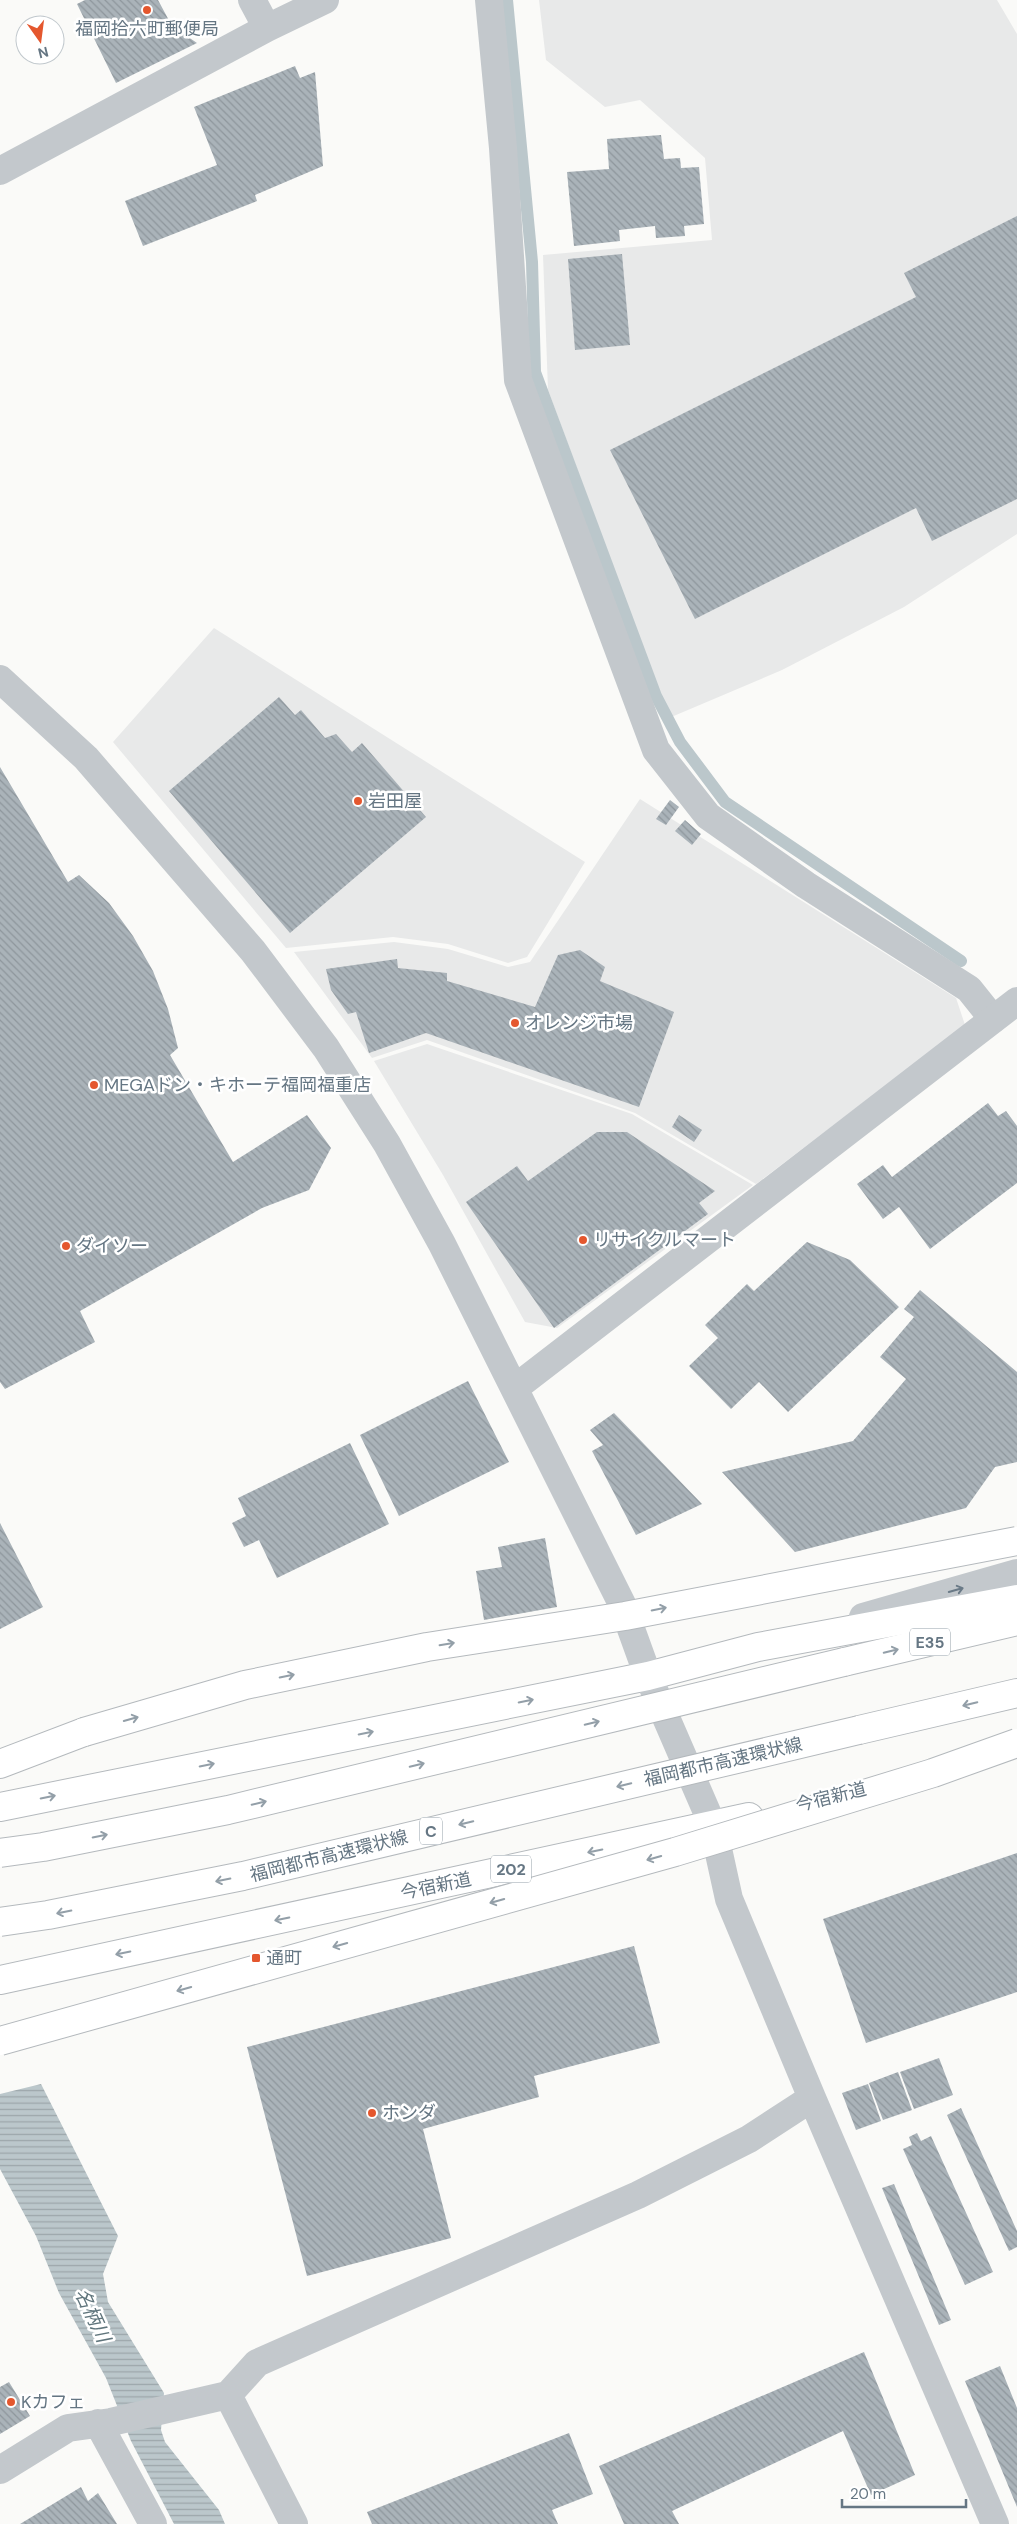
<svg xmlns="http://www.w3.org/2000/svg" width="1017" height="2524" font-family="'DM Sans','Noto Sans JP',sans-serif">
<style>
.built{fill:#e8e9e9}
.water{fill:url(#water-rules)}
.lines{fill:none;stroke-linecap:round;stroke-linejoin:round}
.stream{stroke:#bbc7cb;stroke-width:12}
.building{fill:url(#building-back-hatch)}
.trunk-casing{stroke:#b4b9bd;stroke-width:30}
.motorway-casing{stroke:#b4b9bd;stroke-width:30}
.minor{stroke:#c3c8cc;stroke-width:28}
.tertiary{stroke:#c3c8cc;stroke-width:28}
.trunk{stroke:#fff;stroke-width:28}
.motorway{stroke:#fff;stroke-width:28}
.motorway-bridge-casing{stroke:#b4b9bd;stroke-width:30;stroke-linecap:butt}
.motorway-bridge{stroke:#fff;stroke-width:28}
.oneway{stroke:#6a7a87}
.oneway2{stroke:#939fa8}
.poi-dot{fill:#e4572e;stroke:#fff;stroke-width:2}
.labels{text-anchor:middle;stroke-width:5;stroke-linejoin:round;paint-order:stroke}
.shield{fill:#fff;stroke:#939fa8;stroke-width:1}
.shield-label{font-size:16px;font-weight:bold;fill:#657683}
.poi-label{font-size:18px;fill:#657683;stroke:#fff;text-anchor:start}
.street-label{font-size:18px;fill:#657683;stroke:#fff}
.water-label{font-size:19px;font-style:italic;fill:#60757c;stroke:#fff}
</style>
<defs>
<pattern id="water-rules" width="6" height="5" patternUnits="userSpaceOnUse" patternTransform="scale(1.25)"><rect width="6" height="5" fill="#bbc7cb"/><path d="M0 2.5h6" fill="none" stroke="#9ca6aa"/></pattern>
<pattern id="building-back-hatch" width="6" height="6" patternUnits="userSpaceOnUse" patternTransform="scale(1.25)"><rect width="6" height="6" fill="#aab3b9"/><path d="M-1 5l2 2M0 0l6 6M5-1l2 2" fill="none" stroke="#8e969c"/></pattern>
</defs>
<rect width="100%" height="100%" fill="#fafaf8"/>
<!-- built -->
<path class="built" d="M 539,0 L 997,0 L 1017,34 L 1017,534 L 904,607 L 782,670 L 669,718 L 548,390 L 543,255 L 712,240 L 705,158 L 640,100 L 605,107 L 546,60 Z
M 214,628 L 585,862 L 527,957 L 508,963 L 448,944 L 393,937 L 286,948 L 113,742 Z
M 640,799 L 956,998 L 965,1025 L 756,1184 L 635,1113 L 427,1040 L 372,1058 L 294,952 L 394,942 L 448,949 L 508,967 L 530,962 Z
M 427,1044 L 632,1114 L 753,1185 L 557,1328 L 525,1322 L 443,1175 L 374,1061 Z"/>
<!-- water -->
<path class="water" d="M 41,2084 L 118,2236 L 103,2274 L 108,2302 L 164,2393 L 161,2430 L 165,2442 L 219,2510 L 225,2524 L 174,2524 L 131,2441 L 106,2378 L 59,2293 L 36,2236 L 0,2169 L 0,2094 Z"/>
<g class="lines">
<!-- stream -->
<path class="stream" d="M 507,0 L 532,262 L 535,372 L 656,696 L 680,742 L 725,802 L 961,961"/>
</g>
<!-- building -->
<path class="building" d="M 85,0 L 158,0 L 172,26 L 197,43 L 116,83 L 77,4 Z
M 295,66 L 300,78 L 315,72 L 323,166 L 255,195 L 257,201 L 143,246 L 125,201 L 217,165 L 194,107 Z
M 661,135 L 664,159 L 680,158 L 681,168 L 699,167 L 704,224 L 684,226 L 685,236 L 656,238 L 655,226 L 619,230 L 620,241 L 574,246 L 567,172 L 609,169 L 607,139 Z
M 1017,216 L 1017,499 L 932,541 L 916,508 L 695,619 L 610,450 L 916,297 L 904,273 Z
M 622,254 L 630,345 L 575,350 L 568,259 Z
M 279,697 L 295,715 L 301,710 L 325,738 L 336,734 L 352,752 L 362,743 L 426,817 L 290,933 L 169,791 Z
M 0,767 L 68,882 L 79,875 L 109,903 L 133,936 L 153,971 L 168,1009 L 178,1048 L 170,1055 L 233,1162 L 307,1115 L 331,1148 L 309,1190 L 262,1208 L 80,1311 L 95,1342 L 5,1389 L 0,1382 Z
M 670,800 L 679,807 L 666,825 L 656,819 Z
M 685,820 L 701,834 L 692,845 L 675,831 Z
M 580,950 L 605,967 L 600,981 L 674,1012 L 639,1107 L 426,1033 L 369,1053 L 356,1012 L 348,1014 L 331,990 L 326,969 L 397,959 L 398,968 L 447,973 L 447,981 L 535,1007 L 558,955 Z
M 988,1103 L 998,1116 L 1006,1111 L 1017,1126 L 1017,1183 L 930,1249 L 899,1207 L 883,1219 L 857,1184 L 883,1165 L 892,1177 Z
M 679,1115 L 702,1130 L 694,1142 L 672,1127 Z
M 597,1132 L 627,1132 L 715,1191 L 699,1203 L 708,1214 L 554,1328 L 466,1202 L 517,1166 L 528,1181 Z
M 807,1242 L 850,1260 L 899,1307 L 788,1412 L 759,1382 L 731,1409 L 689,1366 L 718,1338 L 705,1325 L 747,1284 L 754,1291 Z
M 920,1290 L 1017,1372 L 1017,1462 L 995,1467 L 966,1508 L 795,1552 L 722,1472 L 853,1441 L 906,1379 L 880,1357 L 914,1317 L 904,1309 Z
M 468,1381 L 509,1462 L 399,1516 L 360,1435 Z
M 614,1413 L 702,1504 L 636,1535 L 592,1451 L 603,1445 L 590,1430 Z
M 350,1443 L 389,1524 L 277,1578 L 259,1540 L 244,1547 L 232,1523 L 246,1516 L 238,1498 Z
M 0,1523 L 43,1607 L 0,1629 Z
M 545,1538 L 557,1607 L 484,1620 L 476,1571 L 502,1567 L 498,1547 Z
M 1017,1853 L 1017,1992 L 866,2043 L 823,1919 Z
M 634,1946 L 660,2043 L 534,2076 L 539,2097 L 423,2129 L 451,2238 L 307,2276 L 247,2047 Z
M 939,2058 L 953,2095 L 914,2109 L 900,2072 Z
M 898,2072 L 912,2110 L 883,2120 L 869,2083 Z
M 868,2084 L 881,2121 L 856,2130 L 842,2093 Z
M 961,2108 L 1017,2231 L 1017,2247 L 1009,2251 L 947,2115 Z
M 917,2133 L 921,2141 L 931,2136 L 993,2272 L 965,2285 L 903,2149 L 912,2145 L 909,2137 Z
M 894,2184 L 951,2320 L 939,2325 L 882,2188 Z
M 864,2352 L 915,2475 L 871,2495 L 843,2431 L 672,2511 L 679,2524 L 624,2524 L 599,2466 Z
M 1000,2366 L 1017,2408 L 1017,2507 L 965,2381 Z
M 9,2382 L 30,2416 L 0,2434 L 0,2387 Z
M 569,2433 L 593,2494 L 552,2510 L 558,2524 L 372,2524 L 367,2512 Z
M 81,2487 L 88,2501 L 98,2493 L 117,2524 L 20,2524 Z"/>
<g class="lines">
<defs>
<path id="trunk" d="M 0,1807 L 648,1676 L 758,1647 L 1017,1599
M 0,1980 L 749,1817"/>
<path id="motorway" d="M 844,1662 L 1017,1621
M 859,1730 L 1017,1693
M 0,1764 L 84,1732"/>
</defs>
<!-- trunk casing -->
<use href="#trunk" class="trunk-casing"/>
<!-- motorway casing -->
<use href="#motorway" class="motorway-casing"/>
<!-- minor -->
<path class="minor" d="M 489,0 L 503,148 L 518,380 L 656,750 L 708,816 L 806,885 L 969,989 L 993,1019
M 863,1617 L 1017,1573
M 713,1826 L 729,1899 L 812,2098 L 995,2524
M 228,2395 L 294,2524
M 98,2423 L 153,2524
M 0,2470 L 68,2428 L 111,2422 L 228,2395 L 257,2363 L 638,2195 L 749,2139 L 812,2098"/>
<!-- tertiary -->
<path class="tertiary" d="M 252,0 L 267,28
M 0,171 L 267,28 L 325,0
M 0,679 L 86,758 L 253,951 L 326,1048 L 387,1144 L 442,1244 L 622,1604 L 648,1676 L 713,1826
M 515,1388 L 1017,1001"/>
<!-- trunk -->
<use href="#trunk" class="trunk"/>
<!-- motorway -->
<use href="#motorway" class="motorway"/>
<defs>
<path id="motorway-bridge" d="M 84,1732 L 245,1685 L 427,1647 L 625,1616 L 1017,1541
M 0,1853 L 43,1847 L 228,1810 L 844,1662
M 0,1922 L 48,1915 L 243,1876 L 859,1730
M 0,2041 L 675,1852 L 933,1773 L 1017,1743"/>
</defs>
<!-- motorway-bridge casing -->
<use href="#motorway-bridge" class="motorway-bridge-casing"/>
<!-- motorway-bridge -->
<use href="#motorway-bridge" class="motorway-bridge"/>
</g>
<!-- one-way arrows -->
<defs><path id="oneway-shaft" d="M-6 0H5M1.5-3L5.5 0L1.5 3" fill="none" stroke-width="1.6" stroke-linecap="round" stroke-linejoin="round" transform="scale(1.25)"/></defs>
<use class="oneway" href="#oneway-shaft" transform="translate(956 1590) rotate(-16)"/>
<g class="oneway2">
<use href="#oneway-shaft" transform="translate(659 1609) rotate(-11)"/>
<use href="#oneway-shaft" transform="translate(447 1644) rotate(-9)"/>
<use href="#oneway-shaft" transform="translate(891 1651) rotate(-14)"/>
<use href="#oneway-shaft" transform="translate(287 1676) rotate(-12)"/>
<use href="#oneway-shaft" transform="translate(526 1701) rotate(-11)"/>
<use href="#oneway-shaft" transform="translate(970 1704) rotate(167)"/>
<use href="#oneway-shaft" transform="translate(131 1719) rotate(-16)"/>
<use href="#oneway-shaft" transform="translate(592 1723) rotate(-13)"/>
<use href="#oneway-shaft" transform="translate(366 1733) rotate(-11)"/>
<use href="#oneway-shaft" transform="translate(207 1765) rotate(-11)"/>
<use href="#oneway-shaft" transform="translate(417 1765) rotate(-13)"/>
<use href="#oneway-shaft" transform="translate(624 1785) rotate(166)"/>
<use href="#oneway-shaft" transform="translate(48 1797) rotate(-11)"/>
<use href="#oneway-shaft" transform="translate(259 1803) rotate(-13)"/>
<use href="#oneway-shaft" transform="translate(466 1823) rotate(166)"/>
<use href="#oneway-shaft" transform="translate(100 1836) rotate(-11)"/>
<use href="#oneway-shaft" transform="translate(595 1851) rotate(168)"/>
<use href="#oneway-shaft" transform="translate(654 1858) rotate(164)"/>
<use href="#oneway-shaft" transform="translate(223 1880) rotate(169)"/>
<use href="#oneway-shaft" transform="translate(497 1901) rotate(164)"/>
<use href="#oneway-shaft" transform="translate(64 1912) rotate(169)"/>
<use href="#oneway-shaft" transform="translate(282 1919) rotate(168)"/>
<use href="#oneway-shaft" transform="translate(340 1945) rotate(164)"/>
<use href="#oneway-shaft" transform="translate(123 1953) rotate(168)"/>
<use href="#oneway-shaft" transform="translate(184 1989) rotate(164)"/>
</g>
<!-- markers -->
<g class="poi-dot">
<circle cx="147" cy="10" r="5"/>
<circle cx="358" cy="801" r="5"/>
<circle cx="515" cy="1023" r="5"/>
<circle cx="94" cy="1085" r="5"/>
<circle cx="583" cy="1240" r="5"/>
<circle cx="66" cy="1246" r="5"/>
<rect x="251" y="1953" width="10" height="10" rx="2.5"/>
<circle cx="372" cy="2113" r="5"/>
<circle cx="11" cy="2402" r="5"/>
</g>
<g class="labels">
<!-- shield labels -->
<g class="shield">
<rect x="910" y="1628.5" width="40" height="27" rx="4"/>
<rect x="420" y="1817.5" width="22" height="27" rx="4"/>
<rect x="491" y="1855.5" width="40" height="27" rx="4"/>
</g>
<g class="shield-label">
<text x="930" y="1648">E35</text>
<text x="431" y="1837">C</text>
<text x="511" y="1875">202</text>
</g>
<!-- poi labels -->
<g class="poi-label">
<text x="147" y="35" text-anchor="middle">福岡拾六町郵便局</text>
<text x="368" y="807">岩田屋</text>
<text x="525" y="1029">オレンジ市場</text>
<text x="104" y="1091">MEGAドン・キホーテ福岡福重店</text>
<text x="593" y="1246">リサイクルマート</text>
<text x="76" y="1252">ダイソー</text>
<text x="266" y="1964">通町</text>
<text x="382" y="2119">ホンダ</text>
<text x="21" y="2408">Kカフェ</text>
</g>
<!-- street labels -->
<g class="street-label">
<text transform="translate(723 1762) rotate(-13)" y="6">福岡都市高速環状線</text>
<text transform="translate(831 1797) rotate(-14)" y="6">今宿新道</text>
<text transform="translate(329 1856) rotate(-14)" y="6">福岡都市高速環状線</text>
<text transform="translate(436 1886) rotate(-12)" y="6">今宿新道</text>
</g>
<!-- water labels -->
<g class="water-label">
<text transform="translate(93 2315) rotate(65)" y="7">名柄川</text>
</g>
</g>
<!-- north arrow -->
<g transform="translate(40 40) rotate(166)"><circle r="24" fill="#ffffff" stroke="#c1c8cd"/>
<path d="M0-4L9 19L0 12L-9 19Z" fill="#e4572e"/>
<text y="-8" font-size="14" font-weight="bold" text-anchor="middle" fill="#657683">N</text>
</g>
<!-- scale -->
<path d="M842 2499v8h124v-8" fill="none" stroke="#657683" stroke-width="2.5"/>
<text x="850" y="2499" font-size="15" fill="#657683" stroke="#ffffff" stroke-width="4" paint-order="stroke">20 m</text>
</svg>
